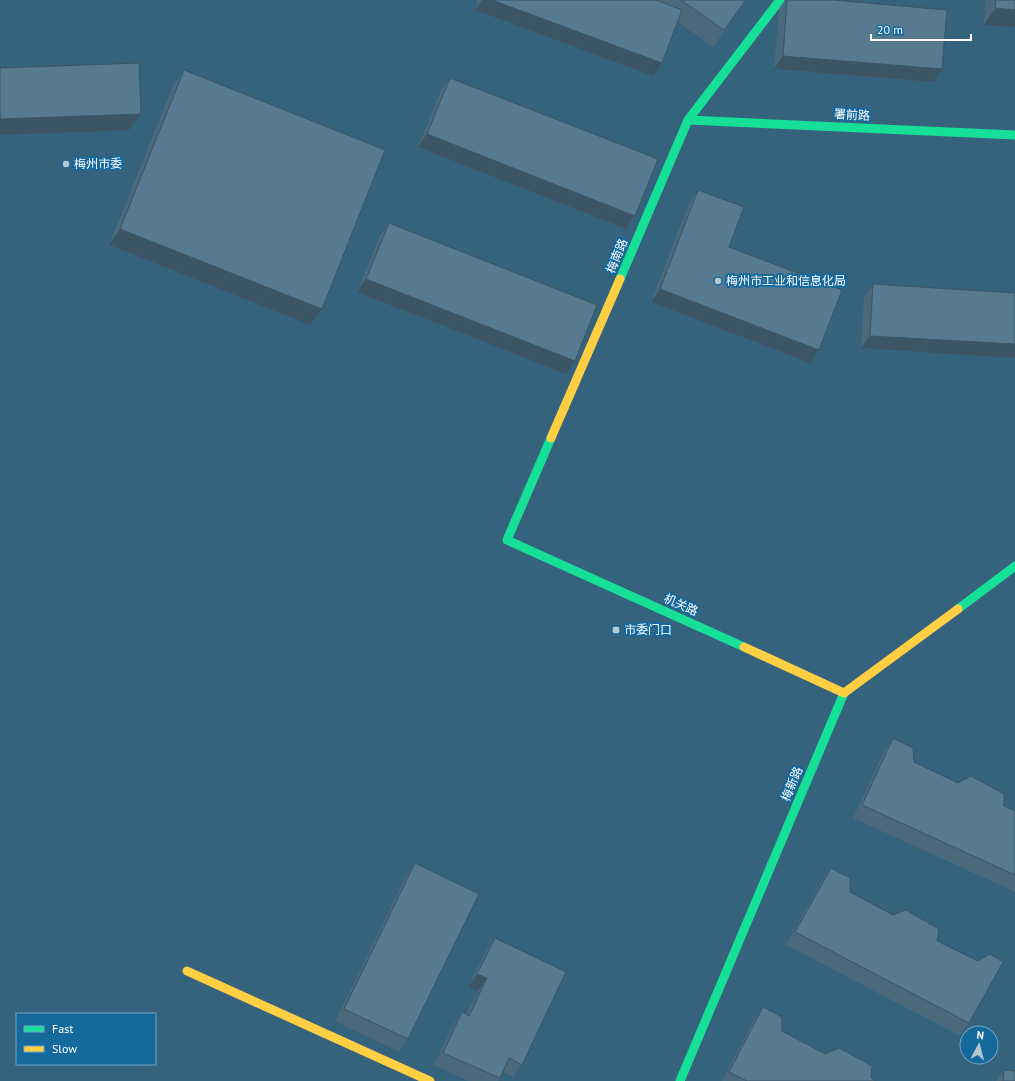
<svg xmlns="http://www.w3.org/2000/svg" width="1015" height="1081" font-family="'PT Sans','Noto Sans SC',sans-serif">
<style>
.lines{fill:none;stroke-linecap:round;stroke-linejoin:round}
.fast{stroke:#16e098;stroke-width:9}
.slow{stroke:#ffcf43;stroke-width:9}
.wall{fill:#4a697b}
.shaded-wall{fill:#3c5564}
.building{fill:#567a8f;stroke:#3c5564}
.poi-dot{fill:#b8c8d2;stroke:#16699c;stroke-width:1.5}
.labels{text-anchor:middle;stroke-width:4;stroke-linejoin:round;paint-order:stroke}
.street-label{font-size:12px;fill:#fff;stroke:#16699c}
.poi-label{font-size:12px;fill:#fff;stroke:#16699c;text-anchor:start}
</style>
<rect width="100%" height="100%" fill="#35627d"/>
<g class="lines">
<!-- fast -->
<path class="fast" d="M 688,120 L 1015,135
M 620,279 L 688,120 L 780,0
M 551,438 L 507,540 L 744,647
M 958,609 L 1015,566
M 680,1081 L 844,693"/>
<!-- slow -->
<path class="slow" d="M 551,438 L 620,279
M 744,647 L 844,693
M 844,693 L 958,609
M 187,971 L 430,1081"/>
</g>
<!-- wall -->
<path class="wall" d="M 478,0 L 746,0 L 713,47 L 678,22 L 653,76 L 475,10 Z
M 785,0 L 833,0 L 933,82 L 774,69 L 779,9 Z
M 985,0 L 1015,0 L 984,25 Z
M 184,70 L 310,325 L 109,245 L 173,86 Z
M 450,78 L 635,216 L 626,229 L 418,147 L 441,90 Z
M 698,190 L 729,247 L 810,363 L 651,302 L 689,203 Z
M 389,223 L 566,374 L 357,292 L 380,236 Z
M 873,284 L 1015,293 L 861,348 L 864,297 Z
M 893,738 L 914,762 L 1015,811 L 1015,892 L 853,818 L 884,751 Z
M 415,863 L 408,1039 L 399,1052 L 335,1021 L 406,876 Z
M 831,868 L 850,892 L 937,941 L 978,961 L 969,1023 L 960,1036 L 786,945 L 822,880 Z
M 495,938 L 522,1065 L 513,1077 L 503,1072 L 498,1081 L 468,1081 L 434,1065 L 453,1025 L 462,1012 L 466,1014 L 478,991 L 468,987 L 486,951 Z
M 763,1007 L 782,1031 L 876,1081 L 722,1081 L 754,1020 Z
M 1004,1070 L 1015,1081 L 996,1081 Z"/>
<!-- shaded-wall -->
<path class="shaded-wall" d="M 482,0 L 492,0 L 662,63 L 653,76 L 475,10 Z
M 995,8 L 1015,10 L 1015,27 L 984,25 Z
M 783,56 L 942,69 L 933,82 L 774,69 Z
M 141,114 L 129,130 L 0,135 L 0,119 Z
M 427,134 L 635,216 L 626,229 L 418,147 Z
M 120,229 L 322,309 L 310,325 L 109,245 Z
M 366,279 L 575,361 L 566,374 L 357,292 Z
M 660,289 L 819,350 L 810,363 L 651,302 Z
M 870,336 L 1015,344 L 1015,358 L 861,348 Z
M 477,974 L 487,978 L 478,991 L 468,987 Z"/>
<!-- building -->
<path class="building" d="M 492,0 L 656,0 L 682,10 L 662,63 Z
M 681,0 L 746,0 L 724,30 Z
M 787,0 L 833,0 L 947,10 L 942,69 L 783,56 Z
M 996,0 L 1015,0 L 1015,10 L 995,8 Z
M 139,63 L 141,114 L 0,119 L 0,68 Z
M 184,70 L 385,150 L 322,309 L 120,229 Z
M 450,78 L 658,159 L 635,216 L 427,134 Z
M 698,190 L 744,207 L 729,247 L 842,290 L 819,350 L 660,289 Z
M 389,223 L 597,305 L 575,361 L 366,279 Z
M 873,284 L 1015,293 L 1015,344 L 870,336 Z
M 893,738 L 913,748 L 914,762 L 958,783 L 971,776 L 1004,794 L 1004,806 L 1015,811 L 1015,875 L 862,805 Z
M 415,863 L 479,894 L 408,1039 L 344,1009 Z
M 831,868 L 850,878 L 850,892 L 893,915 L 906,910 L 939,929 L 937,941 L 978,961 L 990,954 L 1003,962 L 969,1023 L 795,932 Z
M 495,938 L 566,972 L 522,1065 L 509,1058 L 500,1078 L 443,1053 L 462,1012 L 469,1016 L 487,978 L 477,974 Z
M 763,1007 L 782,1017 L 782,1031 L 825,1054 L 839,1048 L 872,1066 L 871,1078 L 876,1081 L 747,1081 L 729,1072 Z
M 1004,1070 L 1015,1071 L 1015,1081 L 1003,1081 Z"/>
<!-- markers -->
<g class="poi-dot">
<circle cx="66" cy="164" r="4"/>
<circle cx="718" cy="281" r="4"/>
<rect x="612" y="626" width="8" height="8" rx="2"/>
</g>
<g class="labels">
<!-- street labels -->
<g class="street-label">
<text transform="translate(852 115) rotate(3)" y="4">署前路</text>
<text transform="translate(617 256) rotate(-67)" y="4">梅南路</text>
<text transform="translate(681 605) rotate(24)" y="4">机关路</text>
<text transform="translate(792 784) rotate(-67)" y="4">梅新路</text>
</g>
<!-- poi labels -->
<g class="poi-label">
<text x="74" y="168">梅州市委</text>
<text x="726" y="285">梅州市工业和信息化局</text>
<text x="624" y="634">市委门口</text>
</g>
</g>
<!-- legend -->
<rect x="16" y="1013" width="140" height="52" fill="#16699c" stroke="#73a5c4"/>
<rect x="24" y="1026" width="20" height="6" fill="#16e098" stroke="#73a5c4"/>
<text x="52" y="1033" font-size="12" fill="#ffffff">Fast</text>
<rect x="24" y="1046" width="20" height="6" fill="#ffcf43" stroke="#73a5c4"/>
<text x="52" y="1053" font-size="12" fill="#ffffff">Slow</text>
<!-- north arrow -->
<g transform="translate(979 1045) rotate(7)"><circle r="19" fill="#16699c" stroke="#73a5c4"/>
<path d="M0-3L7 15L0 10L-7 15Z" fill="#b8c8d2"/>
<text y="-6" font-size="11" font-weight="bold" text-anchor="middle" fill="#ffffff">N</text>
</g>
<!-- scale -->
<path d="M871 34v6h100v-6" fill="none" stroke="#ffffff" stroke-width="2"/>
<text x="877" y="34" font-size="12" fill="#ffffff" stroke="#16699c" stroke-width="3" paint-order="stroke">20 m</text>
</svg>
